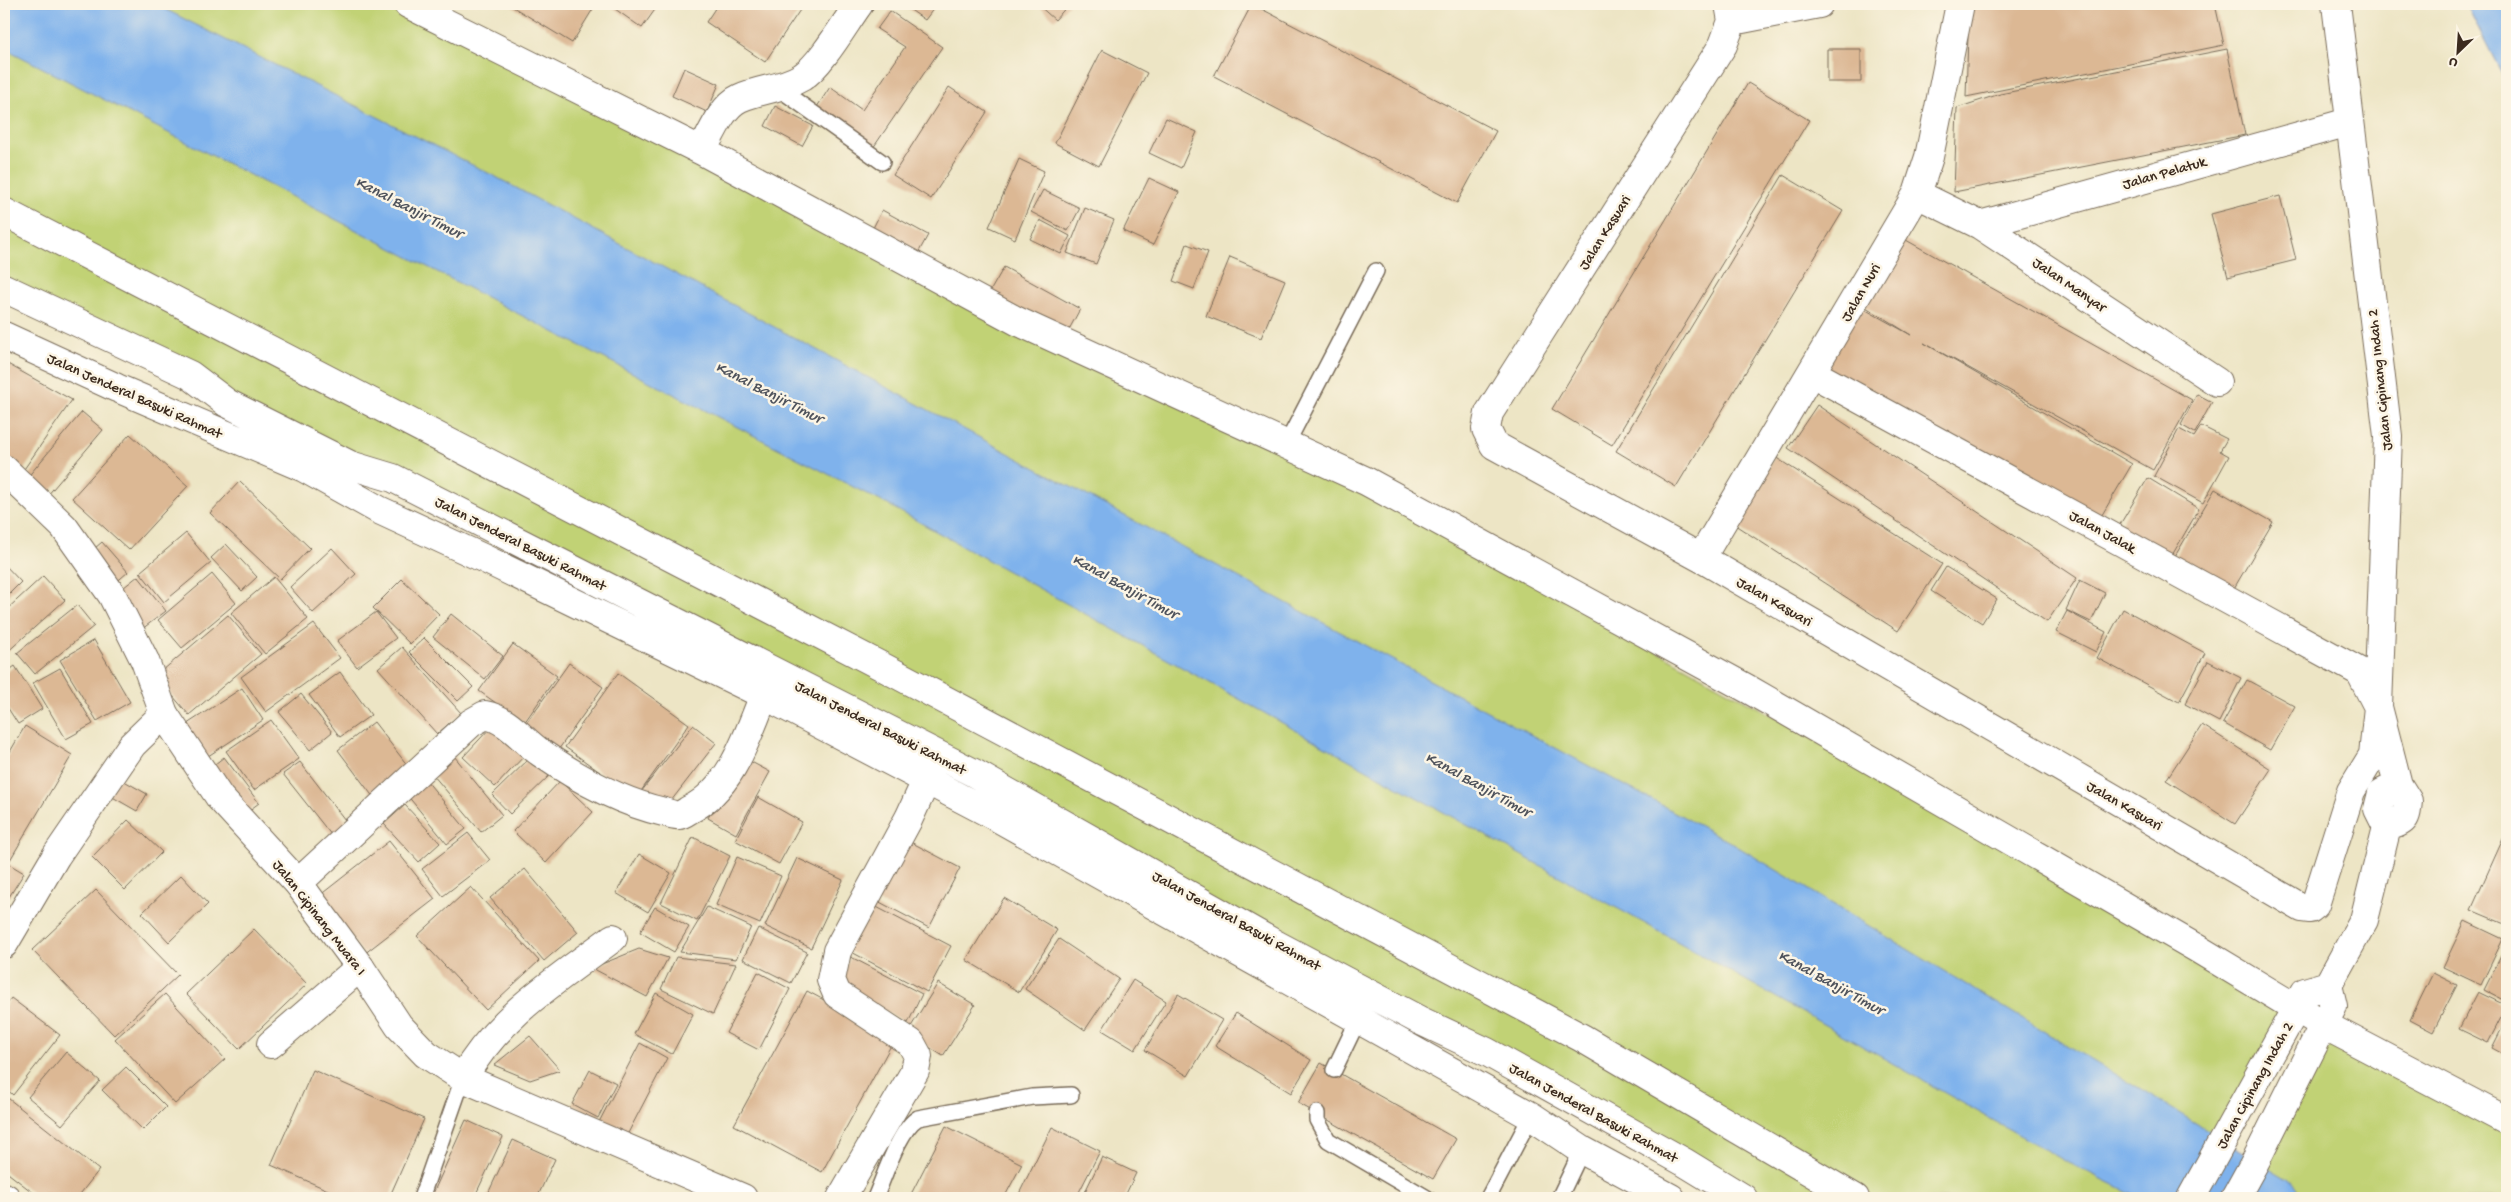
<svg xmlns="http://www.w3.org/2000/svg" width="2511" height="1202" font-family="'Gochi Hand',sans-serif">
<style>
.green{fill:#c1d275;stroke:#7e7e4a}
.water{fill:#7fb2ec;stroke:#5d6e85}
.building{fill:#dcb894}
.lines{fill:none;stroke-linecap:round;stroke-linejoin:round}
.lane-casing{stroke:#796b58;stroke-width:18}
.street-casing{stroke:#796b58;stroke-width:30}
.secondary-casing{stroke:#796b58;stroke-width:30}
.primary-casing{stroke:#796b58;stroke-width:30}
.lane{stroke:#fff;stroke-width:15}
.street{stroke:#fff;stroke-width:28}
.secondary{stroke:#fff;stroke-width:28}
.primary{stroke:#fff;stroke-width:28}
.labels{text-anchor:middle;stroke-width:5;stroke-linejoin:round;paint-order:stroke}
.street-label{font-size:15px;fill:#3b2a1e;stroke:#fcf5e5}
.water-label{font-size:16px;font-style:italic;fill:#4f535c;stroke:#fcf5e5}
</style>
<rect width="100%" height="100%" fill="#fcf5e5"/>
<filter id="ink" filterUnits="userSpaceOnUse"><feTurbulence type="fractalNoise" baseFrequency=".02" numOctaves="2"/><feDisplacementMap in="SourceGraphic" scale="10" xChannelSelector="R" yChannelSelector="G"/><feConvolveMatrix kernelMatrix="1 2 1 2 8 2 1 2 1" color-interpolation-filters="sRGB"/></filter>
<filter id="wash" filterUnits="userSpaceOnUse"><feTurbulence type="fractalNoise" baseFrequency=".0096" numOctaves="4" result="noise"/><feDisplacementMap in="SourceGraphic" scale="20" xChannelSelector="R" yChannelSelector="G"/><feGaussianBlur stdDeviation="1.12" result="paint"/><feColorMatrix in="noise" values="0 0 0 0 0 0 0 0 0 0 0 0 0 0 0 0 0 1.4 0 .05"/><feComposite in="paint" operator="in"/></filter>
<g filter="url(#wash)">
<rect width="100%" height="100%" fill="#ede5c5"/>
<!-- green -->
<path class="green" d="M 4,4 L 407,4 L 1286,445 L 2296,1007 L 2190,1198 L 1743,1198 L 1213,907 L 4,288 Z
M 2324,1025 L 2507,1121 L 2507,1198 L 2306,1198 L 2289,1180 L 2256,1160 Z"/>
<!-- water -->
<path class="water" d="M 4,4 L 155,4 L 496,177 L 1730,842 L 2290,1180 L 2306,1198 L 2141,1198 L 2065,1161 L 1680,943 L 892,507 L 4,48 Z
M 2466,4 L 2507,4 L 2507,84 Z"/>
<g id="blocks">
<!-- building -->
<path class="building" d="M 508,4 L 596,4 L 572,43 Z
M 608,4 L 659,4 L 642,28 Z
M 718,4 L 804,4 L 765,62 L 706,22 Z
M 902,4 L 937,4 L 925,20 Z
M 1037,4 L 1069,4 L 1055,20 Z
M 1252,4 L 1496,131 L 1457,203 L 1214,76 Z
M 1969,4 L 2215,4 L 2224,45 L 1966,97 Z
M 890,11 L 942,47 L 873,148 L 815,110 L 830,87 L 862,110 L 905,47 L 877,29 Z
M 1827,49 L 1861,49 L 1861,82 L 1827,82 Z
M 2227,49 L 2245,135 L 1954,192 L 1957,108 L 2000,94 Z
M 1102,50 L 1147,73 L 1099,166 L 1055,143 Z
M 684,68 L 719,84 L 707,112 L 672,96 Z
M 1748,83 L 1809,120 L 1612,445 L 1552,409 Z
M 949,87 L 987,112 L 931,199 L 893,175 Z
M 775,106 L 813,126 L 802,146 L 765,126 Z
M 1166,118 L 1197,132 L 1181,168 L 1149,153 Z
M 1019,159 L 1044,171 L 1015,239 L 989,227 Z
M 1783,175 L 1843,211 L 1676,487 L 1616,451 Z
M 1149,178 L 1179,192 L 1153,245 L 1123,231 Z
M 1043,190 L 1080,208 L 1068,231 L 1031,212 Z
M 2280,196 L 2296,260 L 2228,277 L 2211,214 Z
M 1085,208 L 1114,220 L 1096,264 L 1067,253 Z
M 882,210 L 928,235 L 916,257 L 870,234 Z
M 1040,220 L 1070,236 L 1061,254 L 1030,239 Z
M 1897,235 L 2192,400 L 2153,470 L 1924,343 L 2132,464 L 2096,525 L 1822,366 L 1857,305 L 1911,335 L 1861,304 Z
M 1187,244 L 1208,252 L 1194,289 L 1173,281 Z
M 1230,257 L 1285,280 L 1261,338 L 1206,316 Z
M 1004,267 L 1080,309 L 1065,337 L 988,295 Z
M 4,362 L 72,400 L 20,475 L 4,462 Z
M 2197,394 L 2212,402 L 2195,433 L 2181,425 Z
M 1817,405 L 2077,578 L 2047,622 L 1788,448 Z
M 82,412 L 103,430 L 47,496 L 26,479 Z
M 2201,426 L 2227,439 L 2220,451 L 2229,456 L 2203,503 L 2154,476 L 2179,429 L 2194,437 Z
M 130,434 L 188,486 L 129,550 L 72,498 Z
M 1775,457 L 1942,564 L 1898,631 L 1732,523 Z
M 2148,478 L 2199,509 L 2171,557 L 2119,526 Z
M 240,481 L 310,548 L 280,579 L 210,513 Z
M 2215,489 L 2273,522 L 2233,590 L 2175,556 Z
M 186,533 L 211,563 L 164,602 L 140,572 Z
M 102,542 L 128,572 L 113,585 L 87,555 Z
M 226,544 L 257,577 L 242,591 L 211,558 Z
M 332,548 L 356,574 L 313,613 L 290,587 Z
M 4,564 L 21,582 L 4,599 Z
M 1946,567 L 1997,599 L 1982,623 L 1931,591 Z
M 212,574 L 236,603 L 182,648 L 158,620 Z
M 43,576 L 65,600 L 4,655 L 4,612 Z
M 138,576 L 166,611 L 142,629 L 114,595 Z
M 274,577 L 308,619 L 265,654 L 231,613 Z
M 402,579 L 439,614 L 410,644 L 373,608 Z
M 2080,580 L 2105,593 L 2091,622 L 2066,610 Z
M 77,605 L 94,626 L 35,674 L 17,653 Z
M 2123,609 L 2205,653 L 2179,702 L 2097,658 Z
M 2067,611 L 2106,632 L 2096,652 L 2056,632 Z
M 376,612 L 396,638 L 357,667 L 337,641 Z
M 451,614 L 503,656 L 485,679 L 433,637 Z
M 228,615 L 261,654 L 189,715 L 156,676 Z
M 314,624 L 340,658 L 266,712 L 241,677 Z
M 424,638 L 473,687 L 458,701 L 409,652 Z
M 94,640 L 130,702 L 97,721 L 60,660 Z
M 513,644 L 557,676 L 524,723 L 479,691 Z
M 402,647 L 461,713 L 437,734 L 378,668 Z
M 2208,661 L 2241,678 L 2219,722 L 2185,704 Z
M 569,663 L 603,687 L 556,753 L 522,729 Z
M 15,666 L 42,709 L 18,724 L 4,702 L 4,674 Z
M 60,668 L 93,724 L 66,739 L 33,683 Z
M 340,672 L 371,715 L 340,737 L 309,695 Z
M 618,673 L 689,724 L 636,798 L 565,747 Z
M 2247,680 L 2295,706 L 2270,750 L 2223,723 Z
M 242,688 L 263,720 L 199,762 L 178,730 Z
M 301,694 L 332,732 L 310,750 L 279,712 Z
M 271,720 L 299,759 L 254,790 L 226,751 Z
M 374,722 L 411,770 L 374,798 L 338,750 Z
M 494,724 L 526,754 L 495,787 L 463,757 Z
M 693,725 L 716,743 L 664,810 L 641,792 Z
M 2202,725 L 2271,769 L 2235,824 L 2166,780 Z
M 25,726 L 72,755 L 10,860 L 4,857 L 4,762 Z
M 450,751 L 502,815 L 481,832 L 428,769 Z
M 535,753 L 553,772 L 510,814 L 492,795 Z
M 224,757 L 259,803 L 240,817 L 205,772 Z
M 742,757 L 770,772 L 736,834 L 708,818 Z
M 300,762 L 352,829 L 336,841 L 283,774 Z
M 119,778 L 147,794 L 137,811 L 109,795 Z
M 426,780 L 466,829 L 447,844 L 407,795 Z
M 560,781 L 593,812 L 546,863 L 513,831 Z
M 758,797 L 802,822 L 779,864 L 735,840 Z
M 405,805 L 440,843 L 419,862 L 384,824 Z
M 128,820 L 162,852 L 125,890 L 92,857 Z
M 2507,830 L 2507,925 L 2471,910 Z
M 468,833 L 490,860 L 443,896 L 422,869 Z
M 693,837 L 730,856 L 697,921 L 661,903 Z
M 901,837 L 960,868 L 929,928 L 870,897 Z
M 389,841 L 435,899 L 364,954 L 319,896 Z
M 639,854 L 671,873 L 648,912 L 616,893 Z
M 737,857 L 781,876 L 760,924 L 716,905 Z
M 797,858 L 843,880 L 811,948 L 765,926 Z
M 4,861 L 24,873 L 4,905 Z
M 525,869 L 578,932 L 544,961 L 490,898 Z
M 181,875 L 208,904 L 169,942 L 142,913 Z
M 471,887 L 539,961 L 486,1010 L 417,936 Z
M 96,890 L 178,975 L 114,1035 L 32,950 Z
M 1004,898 L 1057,930 L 1019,992 L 966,960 Z
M 865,901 L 951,946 L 927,992 L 842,947 Z
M 655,907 L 689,927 L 674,952 L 640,932 Z
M 707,907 L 751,927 L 736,959 L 680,952 Z
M 2465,921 L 2503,939 L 2481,985 L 2443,967 Z
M 758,928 L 807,952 L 791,983 L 743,959 Z
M 254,929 L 307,984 L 239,1049 L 186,994 Z
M 1059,939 L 1119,979 L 1085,1030 L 1025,989 Z
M 2507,944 L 2507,1002 L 2484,990 Z
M 639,949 L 668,958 L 647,997 L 592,968 Z
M 676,957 L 736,964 L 713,1014 L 661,989 Z
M 851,957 L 922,994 L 908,1023 L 835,985 Z
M 758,972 L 790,989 L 759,1050 L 726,1033 Z
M 2433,973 L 2457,985 L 2433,1032 L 2410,1020 Z
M 1133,980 L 1166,1001 L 1135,1050 L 1102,1030 Z
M 938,983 L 975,1005 L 943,1056 L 907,1033 Z
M 807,991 L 895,1038 L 822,1172 L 734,1125 Z
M 2478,992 L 2507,1006 L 2488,1043 L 2459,1029 Z
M 656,993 L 693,1014 L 672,1054 L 634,1034 Z
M 165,994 L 225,1059 L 175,1104 L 115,1039 Z
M 1178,994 L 1222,1020 L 1188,1076 L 1145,1050 Z
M 11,998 L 60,1035 L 13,1095 L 4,1087 L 4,1008 Z
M 1236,1013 L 1311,1060 L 1291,1093 L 1215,1046 Z
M 2507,1018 L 2507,1056 L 2492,1048 Z
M 530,1036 L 560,1070 L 530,1080 L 494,1065 Z
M 640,1043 L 667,1058 L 625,1139 L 598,1124 Z
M 66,1052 L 100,1081 L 62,1125 L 28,1097 Z
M 1321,1063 L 1456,1139 L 1433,1179 L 1298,1103 Z
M 126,1067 L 166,1107 L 143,1130 L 102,1090 Z
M 313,1070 L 424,1119 L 389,1198 L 346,1198 L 271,1165 Z
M 590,1070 L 616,1083 L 598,1118 L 572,1104 Z
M 4,1095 L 99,1170 L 77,1198 L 40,1198 L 4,1170 Z
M 466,1120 L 503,1137 L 474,1198 L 431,1198 Z
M 946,1126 L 1022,1164 L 1004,1198 L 909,1198 Z
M 1052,1127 L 1100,1151 L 1076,1198 L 1017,1198 Z
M 513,1140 L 555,1159 L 537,1198 L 486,1198 Z
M 1102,1157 L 1136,1173 L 1124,1198 L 1082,1198 Z"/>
</g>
</g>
<g filter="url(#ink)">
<use href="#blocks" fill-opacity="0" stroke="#796b58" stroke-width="1"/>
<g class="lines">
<defs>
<path id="lane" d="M 778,88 L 882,162
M 1286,445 L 1376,271
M 1334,1070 L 1358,1020
M 1317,1113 L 1317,1120 L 1328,1140 L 1427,1198
M 421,1198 L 463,1078
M 875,1198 C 884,1178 899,1129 918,1118 L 1032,1097 L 1071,1095
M 1488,1198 L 1531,1116
M 1559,1198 L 1582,1150"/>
<path id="street" d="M 408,4 L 702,151 L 1017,321 L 1366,481 L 1748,689 L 2198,949 L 2324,1025 L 2507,1121
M 1729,4 L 1732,21 L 1723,45 L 1489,413 L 1486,429 L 1494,445 L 1701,558 L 2302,908 L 2310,909 L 2315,905 L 2351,791 L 2373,755 L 2378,707 L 2360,672 L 1812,373
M 1732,21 L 1819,4
M 702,151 C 711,135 722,106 740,98 C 760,89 782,89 802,77 C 821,65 845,23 859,4
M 1917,194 L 1980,225 L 2217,382
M 4,212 L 883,667 L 1582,1038 L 1855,1198
M 1980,225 L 2349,122
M 1701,558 L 1917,194 L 1929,157 L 1960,4
M 298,883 L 471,723 L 485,715 C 508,719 522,740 541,753 C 577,778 620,802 664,812 C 668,813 674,816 679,815 C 682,815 686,812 689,810 C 731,790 748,735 764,695
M 4,944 L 56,856 L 132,745 L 164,714
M 271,1044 L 360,967
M 463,1078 C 499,1015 557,980 613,938
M 4,1197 L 6,1198
M 841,1198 L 915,1071 L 918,1056 L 911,1043 L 837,994 L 831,980 L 837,951 L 909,818 L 926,781"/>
<path id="secondary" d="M 2336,4 L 2388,436 L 2378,707 L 2398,785 L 2408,801 C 2406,820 2406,821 2387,827
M 4,469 L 64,527 L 112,595 L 145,661 L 164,714 L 220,798 L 298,883 L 360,967 L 399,1026 L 426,1054 L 463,1078 L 743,1198
M 2191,1198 L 2305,992 L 2328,985
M 2235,1198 L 2256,1160 L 2333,1006 L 2328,985 L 2364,920 L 2387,827 L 2378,809 L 2382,793 L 2398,785"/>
<path id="primary" d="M 4,288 L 190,375 L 227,403 L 350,465 L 393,478 L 974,773 L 1277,945 L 1419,1020 L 1487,1052 L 1684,1162 L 1743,1198
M 4,336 L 117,388 L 304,468 L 379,510 L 485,559 L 764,695 L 991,814 L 1531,1116 L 1582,1150 L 1671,1198"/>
</defs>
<!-- lane casing -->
<use href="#lane" class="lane-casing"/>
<!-- street casing -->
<use href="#street" class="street-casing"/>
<!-- secondary casing -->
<use href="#secondary" class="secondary-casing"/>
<!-- primary casing -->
<use href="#primary" class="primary-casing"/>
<!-- lane -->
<use href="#lane" class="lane"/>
<!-- street -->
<use href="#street" class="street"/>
<!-- secondary -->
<use href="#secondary" class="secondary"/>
<!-- primary -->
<use href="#primary" class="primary"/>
</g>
</g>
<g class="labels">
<!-- street labels -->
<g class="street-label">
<text transform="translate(2164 172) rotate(-16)" y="5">Jalan Pelatuk</text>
<text transform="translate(1604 232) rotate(-58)" y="5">Jalan Kasuari</text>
<text transform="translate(2070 284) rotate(34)" y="5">Jalan Manyar</text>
<text transform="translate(1860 292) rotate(-60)" y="5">Jalan Nuri</text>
<text transform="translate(2379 380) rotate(-96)" y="5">Jalan Cipinang Indah 2</text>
<text transform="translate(135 395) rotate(24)" y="5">Jalan Jenderal Basuki Rahmat</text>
<text transform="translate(2103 531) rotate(29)" y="5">Jalan Jalak</text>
<text transform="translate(521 543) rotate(27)" y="5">Jalan Jenderal Basuki Rahmat</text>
<text transform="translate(1775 601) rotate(30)" y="5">Jalan Kasuari</text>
<text transform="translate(881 727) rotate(27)" y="5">Jalan Jenderal Basuki Rahmat</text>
<text transform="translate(2125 805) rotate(30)" y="5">Jalan Kasuari</text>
<text transform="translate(320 917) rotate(52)" y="5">Jalan Cipinang Muara I</text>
<text transform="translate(1237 920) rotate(29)" y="5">Jalan Jenderal Basuki Rahmat</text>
<text transform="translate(2254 1085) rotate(-61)" y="5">Jalan Cipinang Indah 2</text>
<text transform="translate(1594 1112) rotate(29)" y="5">Jalan Jenderal Basuki Rahmat</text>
</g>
<!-- water labels -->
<g class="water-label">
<text transform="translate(410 206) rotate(27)" y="6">Kanal Banjir Timur</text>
<text transform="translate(770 391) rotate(27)" y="6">Kanal Banjir Timur</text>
<text transform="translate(1126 585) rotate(29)" y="6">Kanal Banjir Timur</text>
<text transform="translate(1479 783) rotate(29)" y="6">Kanal Banjir Timur</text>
<text transform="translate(1832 981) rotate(29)" y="6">Kanal Banjir Timur</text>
</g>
</g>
<!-- margin -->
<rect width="2511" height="1202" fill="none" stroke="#fcf5e5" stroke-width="20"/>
<!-- north arrow -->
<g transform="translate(2458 52) rotate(205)" stroke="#fcf5e5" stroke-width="4" paint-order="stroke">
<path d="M0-4L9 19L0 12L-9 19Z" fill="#3b2a1e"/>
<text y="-8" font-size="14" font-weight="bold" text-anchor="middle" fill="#3b2a1e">U</text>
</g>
</svg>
